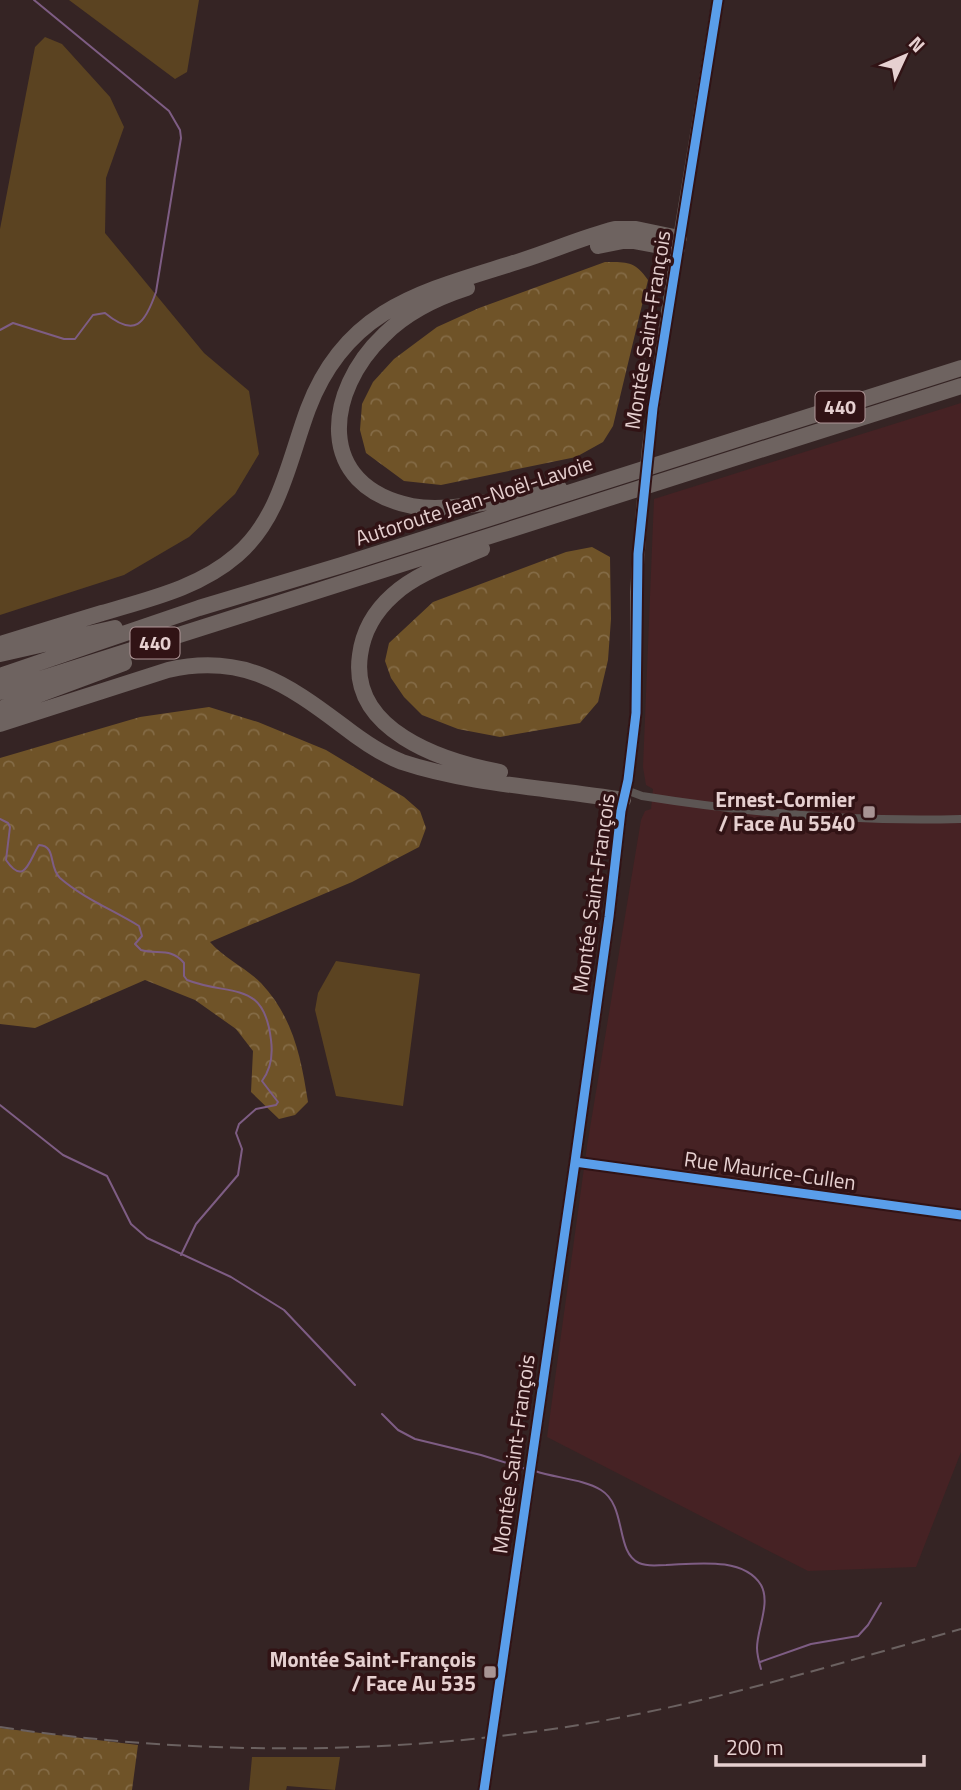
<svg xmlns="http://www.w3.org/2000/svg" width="961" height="1790" font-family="'Titillium Web',sans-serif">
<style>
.built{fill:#462224}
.green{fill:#5b4321}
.forest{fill:url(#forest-crowns)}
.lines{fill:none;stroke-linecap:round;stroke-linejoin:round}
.stream{stroke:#7e5d84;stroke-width:2}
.street{stroke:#5c5553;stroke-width:8}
.secondary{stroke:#67605d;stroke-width:12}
.highway{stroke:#6e6360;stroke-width:16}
.rail{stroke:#6b6160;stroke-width:2;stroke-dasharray:14 7;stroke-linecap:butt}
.secondary-bridge{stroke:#67605d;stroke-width:12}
.cycleway-casing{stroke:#311315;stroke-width:13}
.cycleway{stroke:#5a9eea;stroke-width:9}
.poi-dot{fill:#a89494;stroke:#311315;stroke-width:2.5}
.labels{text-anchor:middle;stroke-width:7;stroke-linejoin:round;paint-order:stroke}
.shield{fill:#311315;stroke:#b09798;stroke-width:2}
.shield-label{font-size:19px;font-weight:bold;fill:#e6d0d0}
.street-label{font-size:21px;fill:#e6d0d0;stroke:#311315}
.poi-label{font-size:21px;font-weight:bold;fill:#e6d0d0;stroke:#311315;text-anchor:end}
</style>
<defs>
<pattern id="forest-crowns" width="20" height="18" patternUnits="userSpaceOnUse" patternTransform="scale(1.75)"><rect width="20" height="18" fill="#6f5328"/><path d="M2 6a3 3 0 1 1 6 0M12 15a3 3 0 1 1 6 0" fill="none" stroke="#846b46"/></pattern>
</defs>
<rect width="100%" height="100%" fill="#352424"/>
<!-- built -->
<path class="built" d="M 961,403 L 961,1452 L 916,1567 L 808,1571 L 547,1437 L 587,1146 L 641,820 L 645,811 L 651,809 L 653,789 L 646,785 L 643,767 L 654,499 Z"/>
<!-- green -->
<path class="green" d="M 69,0 L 199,0 L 187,72 L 175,79 Z
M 45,37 L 62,44 L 110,97 L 124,127 L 106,178 L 105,233 L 204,353 L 249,391 L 259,454 L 235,494 L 189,537 L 124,575 L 0,615 L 0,229 L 35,47 Z
M 336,961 L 420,974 L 403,1106 L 336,1096 L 315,1010 L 318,993 Z
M 252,1757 L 340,1757 L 335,1790 L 287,1786 L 286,1790 L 249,1790 Z"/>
<!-- forest -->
<path class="forest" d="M 605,262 C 627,262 635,261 648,280 L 613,426 L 603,442 L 576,457 L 441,485 L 404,481 L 366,453 L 360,430 L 362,404 L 373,382 L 394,359 L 437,327 L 479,308 Z
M 592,547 L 610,557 L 611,619 L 608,660 L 598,702 L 580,723 L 500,737 L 458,729 L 422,715 L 404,697 L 391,678 L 385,661 L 389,643 L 433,602 L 566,552 Z
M 209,707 L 258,722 L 326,750 L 404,797 L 420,811 L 426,828 L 419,847 L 352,882 L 210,942 C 225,959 245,967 261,983 C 293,1017 301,1057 308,1102 L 295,1115 L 279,1119 L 251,1092 L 253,1051 L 236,1029 L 195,1000 L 145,980 L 35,1028 L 0,1024 L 0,758 L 140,717 Z
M 0,1728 L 138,1745 L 132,1790 L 0,1790 Z"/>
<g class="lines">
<!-- stream -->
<path class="stream" d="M 0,330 L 13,323 L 64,339 L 75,339 L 93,315 L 105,313 C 135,338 145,324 156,292 L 181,138 L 180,130 L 169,111 L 34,0
M 0,819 L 8,823 L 10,827 L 6,860 C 25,888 30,858 39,845 C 57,846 48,867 60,878 C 83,898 113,910 139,926 L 142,936 L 135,944 L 141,950 C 157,955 171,947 184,963 L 184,976 L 187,980 C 231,997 264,979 271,1040 C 273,1055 271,1069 262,1081 L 278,1102 L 276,1105 L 256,1109 L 239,1124 L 236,1133 L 242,1149 L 238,1175 L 196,1224 L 181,1255
M 0,1105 L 63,1155 L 107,1176 L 131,1224 L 147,1238 L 231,1277 L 284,1310 L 355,1385
M 382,1414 L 398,1430 L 415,1439 L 481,1455 L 526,1469
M 535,1471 C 555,1478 583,1479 601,1490 C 627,1506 615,1552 639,1563 C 648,1567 657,1565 666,1565 C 694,1564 743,1556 761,1585 C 771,1603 757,1629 757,1648 C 757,1655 759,1662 761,1669
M 760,1662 L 811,1644 L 858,1636 L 868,1625 L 881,1603"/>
<!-- street -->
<path class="street" d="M 626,790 L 642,796 C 748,813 853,822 961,819
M 575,1162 L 961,1215"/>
<!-- secondary -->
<path class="secondary" d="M 648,447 L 666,317 L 718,0
M 484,1790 L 575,1162 L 609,917 L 621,811 L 628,780 L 636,713 L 636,592 L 642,509"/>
<!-- highway -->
<path class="highway" d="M 598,246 L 628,240 L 677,249
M 467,288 C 436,298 407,312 384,335 C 325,391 314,486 412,506 C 455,514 515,495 559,488
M 482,549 C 452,562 417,573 393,595 C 375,611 363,632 360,655 C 349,730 441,761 500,772
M 0,644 C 34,634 68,623 102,613 C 149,599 199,588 237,555 C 280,518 289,460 308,409 C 347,306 426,291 520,261 C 552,251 583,237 615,229 L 636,229 L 679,238
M 0,654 L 115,628
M 0,676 L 199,608 L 342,565 L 961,368
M 0,692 L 961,386
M 0,709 L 124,663
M 0,724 L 168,670 C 242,653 286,683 343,726 C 361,740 381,754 402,762 C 471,785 552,788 623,800"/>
<!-- rail -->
<path class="rail" d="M 0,1727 C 205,1758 425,1756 628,1716 C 740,1694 851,1660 961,1629"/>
<!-- secondary-bridge -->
<path class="secondary-bridge" d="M 642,509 L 648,447"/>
<defs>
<path id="cycleway" d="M 575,1162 L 961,1215
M 484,1790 L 575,1162 L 609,917 L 621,811 L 628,780 L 636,713 L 638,554 L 653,408 L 718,0"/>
</defs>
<!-- cycleway casing -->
<use href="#cycleway" class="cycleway-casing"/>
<!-- cycleway -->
<use href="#cycleway" class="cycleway"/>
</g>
<!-- markers -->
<g class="poi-dot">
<rect x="862" y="805" width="14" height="14" rx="3.5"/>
<rect x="483" y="1665" width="14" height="14" rx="3.5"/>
</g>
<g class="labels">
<!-- shield labels -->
<g class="shield">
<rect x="815.5" y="391.5" width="49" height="31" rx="5"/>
<rect x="130.5" y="627.5" width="49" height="31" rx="5"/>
</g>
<g class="shield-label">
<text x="840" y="414">440</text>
<text x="155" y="650">440</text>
</g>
<!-- street labels -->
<g class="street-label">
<text transform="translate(648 330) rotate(-81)" y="7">Montée Saint-François</text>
<text transform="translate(474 501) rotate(-18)" y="7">Autoroute Jean-Noël-Lavoie</text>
<text transform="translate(594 893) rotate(-82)" y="7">Montée Saint-François</text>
<text transform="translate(770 1171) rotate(8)" y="7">Rue Maurice-Cullen</text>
<text transform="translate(514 1454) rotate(-82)" y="7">Montée Saint-François</text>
</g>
<!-- poi labels -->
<g class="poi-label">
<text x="855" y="807">Ernest-Cormier<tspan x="855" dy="24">/ Face Au 5540</tspan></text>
<text x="476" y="1667">Montée Saint-François<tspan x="476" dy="24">/ Face Au 535</tspan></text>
</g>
</g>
<!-- north arrow -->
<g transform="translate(905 56) rotate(46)" stroke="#311315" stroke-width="5" paint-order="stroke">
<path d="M0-5L12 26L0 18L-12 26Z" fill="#e6d0d0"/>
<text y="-10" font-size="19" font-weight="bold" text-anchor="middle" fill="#e6d0d0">N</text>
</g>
<!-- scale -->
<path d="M716 1755v10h208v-10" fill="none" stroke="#e6d0d0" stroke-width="3.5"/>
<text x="726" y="1755" font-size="21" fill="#e6d0d0" stroke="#311315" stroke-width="5" paint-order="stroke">200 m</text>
</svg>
